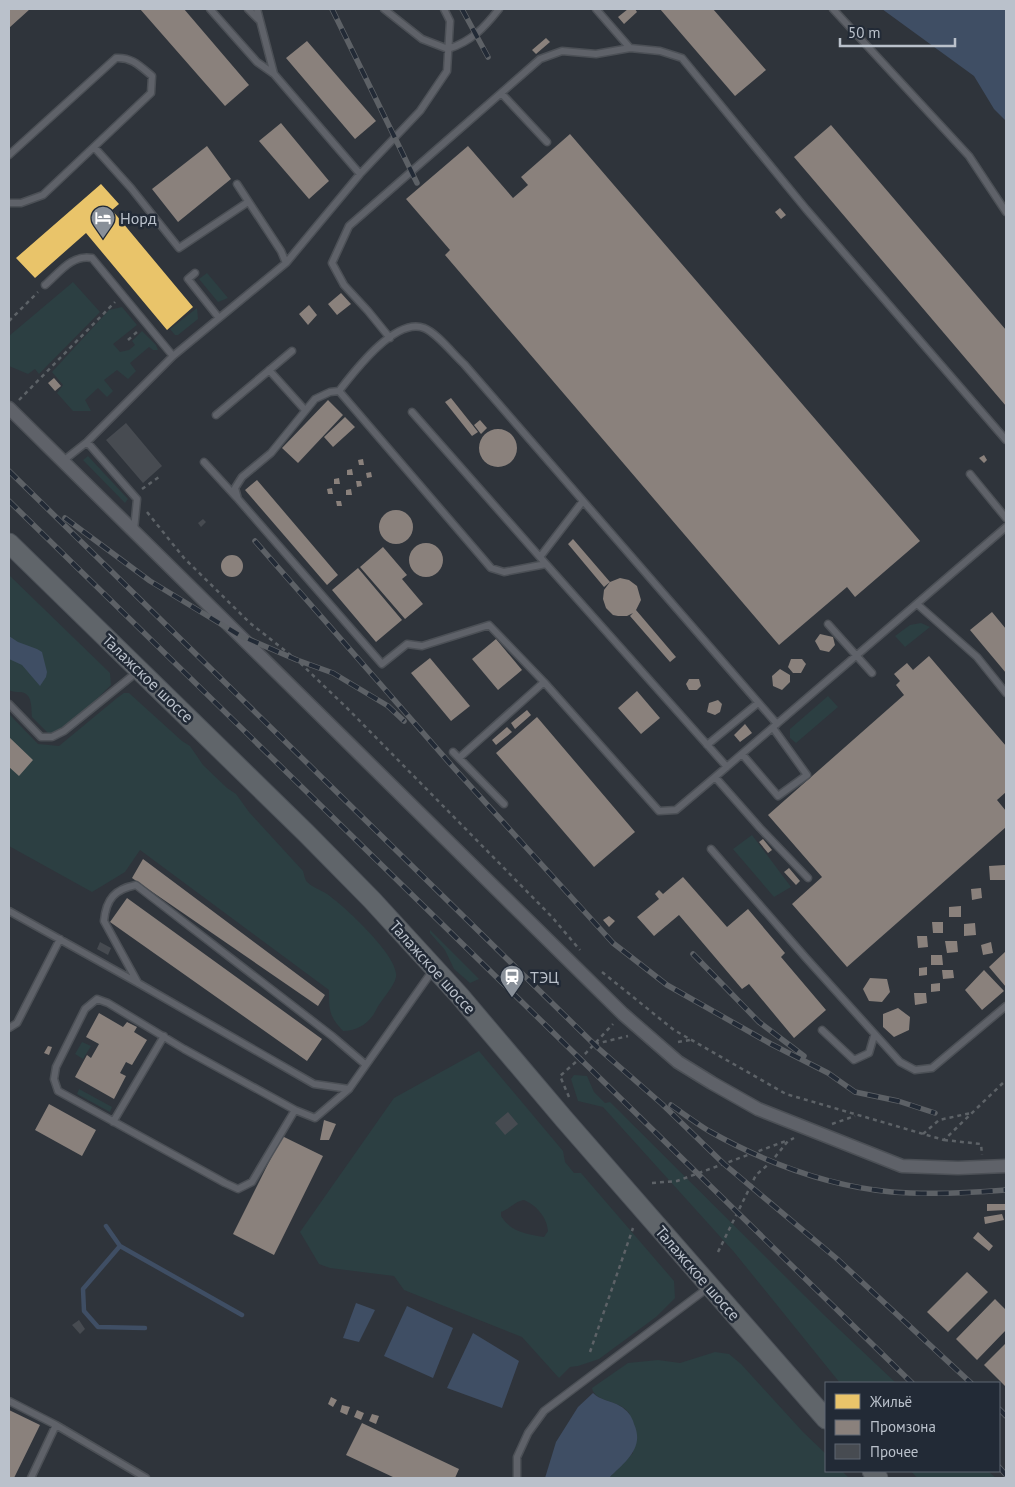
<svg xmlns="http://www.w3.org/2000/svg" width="1015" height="1487" font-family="'PT Sans',sans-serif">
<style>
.green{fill:#2c3f42;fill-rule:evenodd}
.water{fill:#3f4e64}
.homes{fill:#e9c46a}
.industry{fill:#8a817c}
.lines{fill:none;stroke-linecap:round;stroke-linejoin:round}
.stream{stroke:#3f4e64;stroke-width:4.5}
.building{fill:#474b51}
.lane-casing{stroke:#4c5056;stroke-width:9}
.street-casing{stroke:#4c5056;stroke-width:15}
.primary-casing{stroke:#4c5158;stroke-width:21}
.path{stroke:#5d6267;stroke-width:2.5;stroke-dasharray:4 4;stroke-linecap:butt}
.lane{stroke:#5f6269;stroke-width:6}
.street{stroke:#5f6269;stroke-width:12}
.primary{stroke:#60656a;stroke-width:19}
.rail-casing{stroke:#5d6166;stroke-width:5.5}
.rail{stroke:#222a36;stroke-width:4;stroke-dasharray:11;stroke-linecap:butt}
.labels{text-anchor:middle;stroke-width:5;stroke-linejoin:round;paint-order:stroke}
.poi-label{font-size:16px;fill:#bac1cb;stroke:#222a36;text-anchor:start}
.street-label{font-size:16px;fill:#bac1cb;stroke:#222a36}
</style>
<rect width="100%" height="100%" fill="#2f343b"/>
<!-- green -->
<path class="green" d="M 207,273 L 228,298 L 218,302 L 199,279 Z
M 73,282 L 100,312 L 39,374 L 35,369 L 28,374 L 9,366 L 9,336 Z
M 122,307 L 137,325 L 113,344 L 120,352 L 129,350 L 135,345 L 132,341 L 142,331 L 156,345 L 158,350 L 153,350 L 149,347 L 130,363 L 136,371 L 128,379 L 117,370 L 104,380 L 113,391 L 107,397 L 98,388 L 85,400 L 91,411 L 73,411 L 57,393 L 63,385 L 52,372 L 109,310 Z
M 197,308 L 198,319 L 178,335 L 175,335 L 170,329 Z
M 88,456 L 128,499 L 125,503 L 83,460 Z
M 9,575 L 110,673 L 111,685 L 62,733 L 52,734 L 48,733 L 32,717 C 31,708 33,694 21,692 C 16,692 13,692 9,690 Z
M 921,623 L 930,627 L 905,647 L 895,636 L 910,625 Z
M 124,693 L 129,693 L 182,741 L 190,746 L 203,765 L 227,788 L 236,794 L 249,812 L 303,871 C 304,874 305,880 307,882 C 312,887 321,890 327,894 C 343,905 400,957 396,977 C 394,987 381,1000 376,1010 C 370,1023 357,1031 343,1031 C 329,1016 329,1010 329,990 L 140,850 L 125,872 L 92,892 L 9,846 L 9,714 L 38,744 L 59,746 L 117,698 Z
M 828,696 L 838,707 L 796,743 L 790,738 L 790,729 Z
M 752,835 L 791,887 L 774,897 L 733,849 Z
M 430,930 L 479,979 L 470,983 L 454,969 L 445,950 L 430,933 Z
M 82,1042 L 91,1046 L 83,1059 L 75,1054 Z
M 479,1051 L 563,1151 L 565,1162 L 574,1173 L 581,1173 L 674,1281 L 675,1298 L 656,1317 L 599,1359 L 578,1366 L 570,1367 L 559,1378 L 522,1337 L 404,1290 L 394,1276 L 330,1268 L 319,1264 L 300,1232 L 394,1098 ZM 524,1200 C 536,1205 547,1217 548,1231 L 544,1237 C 526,1234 511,1232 501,1216 L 501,1212 C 510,1209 515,1201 524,1200 Z
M 574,1075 L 587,1076 L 594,1092 L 605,1103 L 610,1102 L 824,1315 L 896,1383 L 840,1383 L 734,1252 L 603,1107 L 578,1101 L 571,1079 Z
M 79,1089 L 112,1107 L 110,1112 L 77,1094 Z
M 715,1352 L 729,1354 L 741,1364 L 803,1432 L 826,1454 L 826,1471 L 842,1471 L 849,1478 L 609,1478 L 633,1453 C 632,1444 633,1420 629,1413 C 620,1400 594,1402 592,1388 L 628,1363 L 658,1360 L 680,1363 Z
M 911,1471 L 988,1471 L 996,1478 L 917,1478 Z"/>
<!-- water -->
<path class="water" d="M 882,9 L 1006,9 L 1006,121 L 994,109 L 974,76 Z
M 9,636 L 18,642 L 37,649 L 42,652 L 47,672 L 46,677 L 40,686 L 22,665 L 9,659 Z
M 356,1303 L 375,1310 L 359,1342 L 343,1338 Z
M 407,1306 L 453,1328 L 433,1378 L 384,1356 Z
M 473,1333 L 519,1361 L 502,1408 L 447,1388 Z
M 593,1393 C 599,1400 612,1401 620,1406 C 627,1410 632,1416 634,1424 C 645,1448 625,1462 609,1478 L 545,1478 L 556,1442 L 578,1407 Z"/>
<!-- homes -->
<path class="homes" d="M 101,184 L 119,204 L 112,210 L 193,307 L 167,330 L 86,233 L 35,278 L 16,258 Z"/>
<!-- industry -->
<path class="industry" d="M 9,9 L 30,9 L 9,28 Z
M 140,9 L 184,9 L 249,85 L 225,106 Z
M 628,9 L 635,9 L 637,12 L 624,24 L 618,17 Z
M 660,9 L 713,9 L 766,70 L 735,96 Z
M 546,38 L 550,42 L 536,54 L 532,50 Z
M 307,41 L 376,121 L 355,139 L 286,58 Z
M 281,123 L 329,181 L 309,199 L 259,141 Z
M 831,125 L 1006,330 L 1006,406 L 794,157 Z
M 570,134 L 920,541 L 855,597 L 847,587 L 779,645 L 445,255 L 450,250 L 406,199 L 468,146 L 513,198 L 528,185 L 521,177 Z
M 207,146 L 231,179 L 178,222 L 152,189 Z
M 780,208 L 786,215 L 781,219 L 775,212 Z
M 341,293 L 351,304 L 337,315 L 328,304 Z
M 309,305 L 317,315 L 308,325 L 299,314 Z
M 54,378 L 61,386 L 55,391 L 48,383 Z
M 451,398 L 478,432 L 472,436 L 445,402 Z
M 328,400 L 343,415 L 298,463 L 282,448 Z
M 345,417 L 355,427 L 333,447 L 324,437 Z
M 480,420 L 487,428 L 481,434 L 474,425 Z
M479 448a19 19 0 1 1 38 0a19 19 0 1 1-38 0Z
M 984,455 L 987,460 L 984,463 L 979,458 Z
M 363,459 L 364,465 L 359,465 L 358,460 Z
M 352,469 L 353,475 L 347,475 L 347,470 Z
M 371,472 L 372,477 L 367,478 L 366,473 Z
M 339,478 L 340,484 L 334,484 L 334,479 Z
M 257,480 L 338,575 L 327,585 L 245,490 Z
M 356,481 L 361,481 L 362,486 L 357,487 Z
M 332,488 L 333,494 L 328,494 L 327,489 Z
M 351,489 L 352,495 L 346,495 L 346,490 Z
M 336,501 L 341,501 L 342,506 L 337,506 Z
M379 527a17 17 0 1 1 34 0a17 17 0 1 1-34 0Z
M 573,539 L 610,582 L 604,587 L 568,544 Z
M409 560a17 17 0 1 1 34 0a17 17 0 1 1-34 0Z
M 383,547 L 407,575 L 402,579 L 423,604 L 405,619 L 360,567 Z
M221 566a11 11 0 1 1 22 0a11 11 0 1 1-22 0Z
M 358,568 L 402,620 L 376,642 L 332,590 Z
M 620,578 L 629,580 L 637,586 L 641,600 L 636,610 L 676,657 L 670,662 L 630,616 L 633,613 L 627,616 L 618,616 L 613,615 L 606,608 L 603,599 L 604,590 L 610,582 Z
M 992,612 L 1006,629 L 1006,673 L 970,630 Z
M 820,634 L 833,637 L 835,645 L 829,652 L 820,650 L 815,641 Z
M 496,639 L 522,670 L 498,690 L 472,659 Z
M 929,656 L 1006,746 L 1006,792 L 997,800 L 1006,811 L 1006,827 L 847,967 L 792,904 L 822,877 L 768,815 L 904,695 L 896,685 L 900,681 L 894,674 L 907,663 L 913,670 Z
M 430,658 L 470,706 L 451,721 L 411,673 Z
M 791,659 L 802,659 L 806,664 L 801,673 L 793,673 L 788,667 Z
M 780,669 L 790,675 L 790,682 L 782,690 L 773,686 L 772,676 Z
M 689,679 L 699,679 L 701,686 L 697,690 L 689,690 L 686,684 Z
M 637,691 L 660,718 L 641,734 L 618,708 Z
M 718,700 L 722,704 L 720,712 L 715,715 L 707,712 L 709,703 Z
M 527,710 L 531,715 L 515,729 L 511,723 Z
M 537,717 L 635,832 L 594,867 L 496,753 Z
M 745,724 L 752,733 L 740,742 L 734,735 Z
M 507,727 L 512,732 L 496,745 L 492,740 Z
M 9,737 L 33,760 L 19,776 L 9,767 Z
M 763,839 L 772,850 L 768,853 L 759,842 Z
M 143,859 L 325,995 L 318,1006 L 132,878 Z
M 1005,865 L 1006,880 L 990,880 L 989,866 Z
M 789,868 L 800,881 L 796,885 L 784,872 Z
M 683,877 L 727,927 L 748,909 L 785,953 L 781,957 L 826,1010 L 794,1038 L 749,984 L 742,989 L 679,915 L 654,936 L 637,917 L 659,899 L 655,894 L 659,890 L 663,894 Z
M 981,888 L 982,898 L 972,900 L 971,889 Z
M 127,898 L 322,1039 L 307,1061 L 110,922 Z
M 961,906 L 961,917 L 949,917 L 949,907 Z
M 609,916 L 615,921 L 609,927 L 603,920 Z
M 932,922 L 943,922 L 943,933 L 933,933 Z
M 975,923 L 976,935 L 964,936 L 964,924 Z
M 917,936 L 927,936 L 928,947 L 918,948 Z
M 945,941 L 957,941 L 958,952 L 947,953 Z
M 991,942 L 993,953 L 983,955 L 981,945 Z
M 1006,951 L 1006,987 L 989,967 Z
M 931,955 L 942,955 L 943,965 L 931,965 Z
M 927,967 L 927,975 L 919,976 L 919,968 Z
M 942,970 L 953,970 L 954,978 L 943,979 Z
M 984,970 L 1004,991 L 982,1010 L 965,990 Z
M 870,978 L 887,979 L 890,992 L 882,1002 L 869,1001 L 863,989 Z
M 940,983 L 940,991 L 931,992 L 931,984 Z
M 914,993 L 926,993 L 927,1003 L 915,1005 Z
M 898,1008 L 910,1017 L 909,1030 L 894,1037 L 883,1027 L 883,1014 Z
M 99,1013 L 123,1027 L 127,1022 L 137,1027 L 134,1032 L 147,1040 L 132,1065 L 126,1062 L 120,1073 L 126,1076 L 114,1099 L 75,1077 L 87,1055 L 91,1058 L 99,1044 L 86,1037 Z
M 48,1046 L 52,1047 L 49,1055 L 44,1053 Z
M 49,1104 L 96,1130 L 82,1156 L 35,1130 Z
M 324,1120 L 336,1124 L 329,1140 L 320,1140 Z
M 282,1136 L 323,1156 L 274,1255 L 233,1234 Z
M 987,1204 L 1006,1204 L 1006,1210 L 987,1211 Z
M 1002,1214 L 1004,1220 L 985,1224 L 984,1217 Z
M 978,1232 L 993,1246 L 989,1251 L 973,1238 Z
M 967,1272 L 988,1292 L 948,1332 L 927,1312 Z
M 995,1299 L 1006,1310 L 1006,1330 L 977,1360 L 956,1339 Z
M 1006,1343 L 1006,1385 L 1005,1386 L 984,1365 Z
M 331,1397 L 337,1400 L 333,1407 L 328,1404 Z
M 342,1405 L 350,1407 L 347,1415 L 340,1412 Z
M 9,1410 L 40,1425 L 14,1478 L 9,1478 Z
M 357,1410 L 364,1413 L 361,1420 L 354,1417 Z
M 372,1414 L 379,1416 L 376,1424 L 369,1421 Z
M 362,1423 L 459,1469 L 455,1478 L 395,1478 L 346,1455 Z"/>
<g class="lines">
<!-- stream -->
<path class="stream" d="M 106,1226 L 120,1246 L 242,1315
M 120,1246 L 83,1289 L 84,1311 L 98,1327 L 145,1328"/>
</g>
<!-- building -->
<path class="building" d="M 126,423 L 162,466 L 143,483 L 106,440 Z
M 203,519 L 206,522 L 201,527 L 198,523 Z
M 100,942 L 111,948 L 108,955 L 97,949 Z
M 508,1112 L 518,1124 L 505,1135 L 495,1123 Z
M 79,1320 L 85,1329 L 80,1334 L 72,1325 Z"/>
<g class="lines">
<defs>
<path id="lane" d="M 210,9 L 257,62 L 274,74
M 248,9 L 259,20
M 257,9 L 274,74 L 360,174
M 384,9 L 422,39 L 448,49 C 472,41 484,28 499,9
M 596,9 L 630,48
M 833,9 L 969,156 L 1006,212
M 502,94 L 547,142
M 94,147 L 131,188 L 179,248 L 248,202
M 9,155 L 116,58 C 132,57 140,66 152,76 L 151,93 L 43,195 L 21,203 L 9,203
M 237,184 L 281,251 L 286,263
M 195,273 L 188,279 L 219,318
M 45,285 C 59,273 72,254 92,258 L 173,356
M 390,338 L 368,311 L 344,285 L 332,263 L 349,226 L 540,59 L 562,51 L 596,54 L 630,48 L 660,51 L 682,58 L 806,209 L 1006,440
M 269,370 L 305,410
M 339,391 C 354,372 395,317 424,328 C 437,333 453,354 464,364 L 777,724
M 412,412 L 546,564
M 216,415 L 292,351
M 87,442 L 137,499 L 134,530
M 63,461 L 87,442 L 173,356 L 286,263 L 360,174 L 420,111 L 447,71 L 450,21 L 444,9
M 204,462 L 237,498
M 970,474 L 1006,518
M 540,557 L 583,501
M 917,604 L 977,657 L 1006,693
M 828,624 L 872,673
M 9,704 L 41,737 L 52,737 L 64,731 L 137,672
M 707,745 L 758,703
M 453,752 L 504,804
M 742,754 L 778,796 L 807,775 L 773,728
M 459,758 L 544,682
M 727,767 L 546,564 L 504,572 L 491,568 L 339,391 L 330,392 L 315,399 L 271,453 L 242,477 L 235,488 L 238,499 L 382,664 L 407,644 L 422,646 L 489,625 L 544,682 L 659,811 L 676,810 L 715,777 L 1006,527
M 715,777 L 760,828 L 808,878
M 711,849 L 806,958 L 900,1062 L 915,1070 L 932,1068 L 1006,1006
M 9,911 L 138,983 L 314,1084 L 349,1089
M 138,983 L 104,921 C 106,899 115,889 136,885 L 332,1036 L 366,1065
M 9,1028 L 17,1023 L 60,939
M 822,1030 L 854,1060 L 869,1053 L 874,1036
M 295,1110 L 252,1182 L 238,1189 L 225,1183 L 58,1091 L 54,1079 L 56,1067 L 85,1009 L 97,999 L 108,1003 L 184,1049 L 295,1110 L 315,1118 L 349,1089 L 433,970
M 113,1122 L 164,1036
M 9,1401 L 56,1425 L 146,1478
M 31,1478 L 56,1425
M 517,1478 L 517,1457 L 528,1433 L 544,1411 L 709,1287"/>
<path id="street" d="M 9,408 L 623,1014 L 678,1062 L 712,1083 L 758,1109 L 902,1166 L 958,1168 L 1006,1166"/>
<path id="primary" d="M 9,543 L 306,833 L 372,900 L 459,995 L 564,1119 L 826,1419
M 872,1471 L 878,1478"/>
</defs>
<!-- lane casing -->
<use href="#lane" class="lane-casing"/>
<!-- street casing -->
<use href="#street" class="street-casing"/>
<!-- primary casing -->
<use href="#primary" class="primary-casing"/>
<!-- path -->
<path class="path" d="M 9,321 L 38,292
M 128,340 L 138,331
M 19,400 L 115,302
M 142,489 L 159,477
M 147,512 L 184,558 L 250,623 L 297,660 L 347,708 L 552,917 L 580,950
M 602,972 L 674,1030 L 786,1094 L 944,1140 L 1006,1080
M 678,1042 L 690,1040
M 595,1044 L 628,1036
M 569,1097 L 560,1076 L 586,1053 L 613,1024
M 832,1124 L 855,1116
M 923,1134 L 939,1120 L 971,1113
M 944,1140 L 981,1144 L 982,1155
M 652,1183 L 677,1181 L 786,1141
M 718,1252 L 756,1175 L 771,1162 L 788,1141 L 794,1138
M 590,1352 L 633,1228"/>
<!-- lane -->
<use href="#lane" class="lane"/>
<!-- street -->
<use href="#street" class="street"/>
<!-- primary -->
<use href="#primary" class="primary"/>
<defs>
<path id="rail" d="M 332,9 L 417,183
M 462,9 L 488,57
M 9,471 L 598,1048 L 662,1104 L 724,1164 L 836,1258 L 971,1383
M 9,501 L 912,1383
M 65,518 L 150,581 L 239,635 L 297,660 L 333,673 L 388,706 L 404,721
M 255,541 L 453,767 L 613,943 L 667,985 L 771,1044 L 828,1073 L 855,1092 L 898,1101 L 935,1113
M 693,954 L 759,1022 L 804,1056
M 671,1105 C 684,1114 696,1123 709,1131 C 764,1162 828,1186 892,1192 C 930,1195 968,1193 1006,1190
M 999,1409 L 1006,1416
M 999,1467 L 1006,1475"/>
</defs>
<!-- rail casing -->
<use href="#rail" class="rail-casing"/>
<!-- rail -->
<use href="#rail" class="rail"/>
</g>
<!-- icons -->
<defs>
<symbol id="hotel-pin" viewBox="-11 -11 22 30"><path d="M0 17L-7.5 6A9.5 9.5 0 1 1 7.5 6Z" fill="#899099" stroke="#222a36"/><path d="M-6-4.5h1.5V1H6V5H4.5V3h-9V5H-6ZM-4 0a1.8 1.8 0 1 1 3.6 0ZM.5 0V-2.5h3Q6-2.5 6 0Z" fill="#fff"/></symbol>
<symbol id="station-pin" viewBox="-11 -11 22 30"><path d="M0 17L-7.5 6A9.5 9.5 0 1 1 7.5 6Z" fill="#899099" stroke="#222a36"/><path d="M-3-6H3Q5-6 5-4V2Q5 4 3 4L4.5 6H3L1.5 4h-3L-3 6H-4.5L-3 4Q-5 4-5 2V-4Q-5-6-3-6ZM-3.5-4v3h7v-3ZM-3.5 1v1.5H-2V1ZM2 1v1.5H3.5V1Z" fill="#fff"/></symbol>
</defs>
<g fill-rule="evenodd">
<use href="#hotel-pin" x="89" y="204" width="28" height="38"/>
<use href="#station-pin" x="498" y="963" width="28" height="38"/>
</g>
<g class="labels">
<!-- poi labels -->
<g class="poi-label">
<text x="120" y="224">Норд</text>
<text x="530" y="983">ТЭЦ</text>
</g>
<!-- street labels -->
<g class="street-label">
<text transform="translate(148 678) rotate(44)" y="6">Талажское шоссе</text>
<text transform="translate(433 967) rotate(48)" y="6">Талажское шоссе</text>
<text transform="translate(698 1273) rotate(49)" y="6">Талажское шоссе</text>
</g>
</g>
<!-- border -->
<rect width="1015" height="1487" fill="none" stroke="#bac1cb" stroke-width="20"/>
<!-- legend -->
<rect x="825" y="1382" width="175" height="90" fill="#222a36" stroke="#5f6672"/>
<rect x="835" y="1394" width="25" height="15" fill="#e9c46a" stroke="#5f6672"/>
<text x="870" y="1407" font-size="15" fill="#bac1cb">Жильё</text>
<rect x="835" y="1420" width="25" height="15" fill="#8a817c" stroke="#5f6672"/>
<text x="870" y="1432" font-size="15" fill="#bac1cb">Промзона</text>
<rect x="835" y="1444" width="25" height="15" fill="#474b51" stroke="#5f6672"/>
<text x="870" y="1457" font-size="15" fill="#bac1cb">Прочее</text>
<!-- scale -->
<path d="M840 38v8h115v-8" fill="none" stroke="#bac1cb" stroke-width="2.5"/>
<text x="848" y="38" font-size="15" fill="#bac1cb" stroke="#222a36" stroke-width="4" paint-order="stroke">50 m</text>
</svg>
